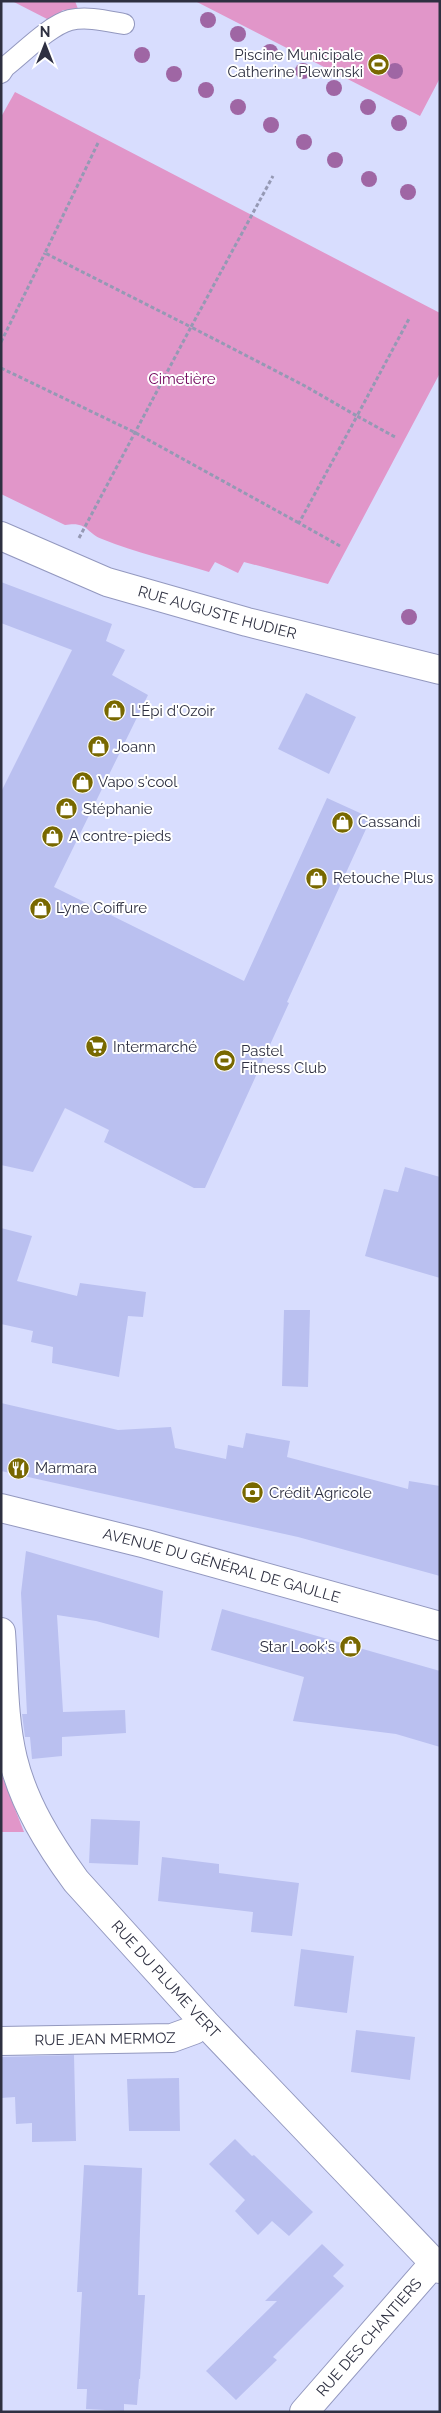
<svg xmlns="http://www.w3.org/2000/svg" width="441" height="2413" font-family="Raleway,sans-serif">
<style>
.green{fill:#e196c9}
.building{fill:#bac0f0}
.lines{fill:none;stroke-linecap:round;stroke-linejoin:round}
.service-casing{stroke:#9398bf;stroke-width:22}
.minor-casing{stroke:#9398bf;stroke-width:30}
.secondary-casing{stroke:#9398bf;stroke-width:30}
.path{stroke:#9599b4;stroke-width:3;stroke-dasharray:4 2.5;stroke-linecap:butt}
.service{stroke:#fff;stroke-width:20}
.minor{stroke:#fff;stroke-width:28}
.secondary{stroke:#fff;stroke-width:28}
.tree{fill:#9f66a4}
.labels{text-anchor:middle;stroke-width:4;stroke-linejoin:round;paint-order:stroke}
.poi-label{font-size:15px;fill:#2e3041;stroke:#fff;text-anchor:start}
.park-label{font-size:15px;fill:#71045b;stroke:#fff}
.street-label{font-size:15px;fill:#2e3041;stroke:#fff}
</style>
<rect width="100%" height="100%" fill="#d8ddfe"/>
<!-- green -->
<path class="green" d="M 12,1 L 75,1 L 78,9 L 76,11 L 63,10 L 51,21 Z
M 195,1 L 440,1 L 440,78 L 420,116 Z
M 15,92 L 440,313 L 440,373 L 328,584 L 244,562 L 238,573 L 215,562 L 209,572 C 174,561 136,553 102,539 C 86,533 88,521 65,525 L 1,494 L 1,117 Z
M 1,1773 L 24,1832 L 1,1832 Z"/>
<!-- building -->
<path class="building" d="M 1,582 L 112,624 L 106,641 L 125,650 L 112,675 L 148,695 L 54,887 L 244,981 L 327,798 L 371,818 L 287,1002 L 289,1003 L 205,1188 L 194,1188 L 104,1142 L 109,1130 L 65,1108 L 33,1172 L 1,1165 L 1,792 L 72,650 L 1,623 Z
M 306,693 L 356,717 L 329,774 L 278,749 Z
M 405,1167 L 440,1177 L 440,1278 L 365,1256 L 384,1189 L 398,1192 Z
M 1,1228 L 32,1236 L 17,1281 L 77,1296 L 80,1283 L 146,1292 L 143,1317 L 128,1316 L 119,1377 L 52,1363 L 53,1347 L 31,1342 L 33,1331 L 1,1324 Z
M 284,1310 L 310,1310 L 308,1387 L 282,1386 Z
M 1,1403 L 118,1430 L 171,1427 L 175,1448 L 226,1459 L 228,1445 L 243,1448 L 246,1433 L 290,1441 L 287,1457 L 408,1489 L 409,1481 L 440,1486 L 440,1576 L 298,1537 L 1,1471 Z
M 26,1551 L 163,1591 L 159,1638 L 96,1621 L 57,1615 L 63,1712 L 125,1710 L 126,1733 L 62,1737 L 62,1756 L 32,1759 L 30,1737 L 25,1737 L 22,1714 L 27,1714 L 21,1593 Z
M 222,1609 L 440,1671 L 440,1747 L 396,1734 L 293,1721 L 304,1677 L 211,1650 Z
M 91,1819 L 140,1821 L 138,1865 L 89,1863 Z
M 162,1857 L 219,1864 L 219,1873 L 299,1883 L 292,1936 L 251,1932 L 253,1912 L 158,1901 Z
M 301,1949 L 354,1956 L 347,2013 L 294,2006 Z
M 356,2030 L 415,2037 L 410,2080 L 351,2072 Z
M 74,2055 L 76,2141 L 32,2142 L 32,2123 L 16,2124 L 15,2097 L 1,2098 L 1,2057 Z
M 179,2078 L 180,2131 L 129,2131 L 127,2079 Z
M 235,2139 L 252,2156 L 254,2155 L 313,2212 L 289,2236 L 272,2221 L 258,2235 L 235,2211 L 245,2200 L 209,2164 Z
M 84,2165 L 142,2168 L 138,2295 L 145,2295 L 140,2379 L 139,2379 L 137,2405 L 124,2404 L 124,2411 L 86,2409 L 87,2389 L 77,2389 L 82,2292 L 77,2292 Z
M 322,2244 L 344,2265 L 333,2276 L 344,2286 L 273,2357 L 277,2360 L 236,2400 L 206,2371 L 277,2301 L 265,2301 Z"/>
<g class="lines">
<defs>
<path id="service" d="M 1,73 L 5,67 C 22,54 50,25 70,20 C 87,16 107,21 124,24"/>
<g id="minor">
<path id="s1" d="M 1,536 L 107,582 L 247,622 L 440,670"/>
<path id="s2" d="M 1,1632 C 4,1673 3,1718 13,1759 C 24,1804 49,1844 76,1881 L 203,2021 L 440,2269"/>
<path id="s3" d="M 1,2041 L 172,2038 L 194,2030 L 203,2021"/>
<path id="s4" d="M 304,2412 L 434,2263"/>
</g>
<g id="secondary">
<path id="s5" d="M 1,1508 L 146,1544 L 440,1626"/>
</g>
</defs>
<!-- service casing -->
<use href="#service" class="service-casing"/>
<!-- minor casing -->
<use href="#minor" class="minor-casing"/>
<!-- secondary casing -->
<use href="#secondary" class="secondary-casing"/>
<!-- path -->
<path class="path" d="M 98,143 L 45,253 L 191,327 L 273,176
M 1,342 L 45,253
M 1,368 L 134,432 L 299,523
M 79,538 L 191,327 L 305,386 L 357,416 L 410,317
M 340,546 L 299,523 L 357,416 L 395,437"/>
<!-- service -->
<use href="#service" class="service"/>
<!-- minor -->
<use href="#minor" class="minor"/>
<!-- secondary -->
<use href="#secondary" class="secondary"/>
</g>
<!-- trees -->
<g class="tree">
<circle cx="208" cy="20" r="8"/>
<circle cx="238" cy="34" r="8"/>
<circle cx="270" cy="52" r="8"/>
<circle cx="142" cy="55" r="8"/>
<circle cx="303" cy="71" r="8"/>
<circle cx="395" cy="71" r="8"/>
<circle cx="174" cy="74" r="8"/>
<circle cx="334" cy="88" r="8"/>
<circle cx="206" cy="90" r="8"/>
<circle cx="238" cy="107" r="8"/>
<circle cx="368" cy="107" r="8"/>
<circle cx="399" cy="123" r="8"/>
<circle cx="271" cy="125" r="8"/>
<circle cx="304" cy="142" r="8"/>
<circle cx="335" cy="160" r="8"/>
<circle cx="369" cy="179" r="8"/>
<circle cx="408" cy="192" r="8"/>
<circle cx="409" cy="617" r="8"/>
</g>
<!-- icons -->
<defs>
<symbol id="stadium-disc" viewBox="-11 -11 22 22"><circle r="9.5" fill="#786800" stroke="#fff"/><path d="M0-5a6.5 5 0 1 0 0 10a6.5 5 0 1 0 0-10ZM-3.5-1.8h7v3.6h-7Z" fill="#fff"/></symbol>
<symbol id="shop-disc" viewBox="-11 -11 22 22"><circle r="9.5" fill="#786800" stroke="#fff"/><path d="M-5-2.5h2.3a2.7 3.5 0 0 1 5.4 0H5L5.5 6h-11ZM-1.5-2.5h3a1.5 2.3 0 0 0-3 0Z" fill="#fff"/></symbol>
<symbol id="supermarket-disc" viewBox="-11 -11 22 22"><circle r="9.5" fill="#786800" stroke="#fff"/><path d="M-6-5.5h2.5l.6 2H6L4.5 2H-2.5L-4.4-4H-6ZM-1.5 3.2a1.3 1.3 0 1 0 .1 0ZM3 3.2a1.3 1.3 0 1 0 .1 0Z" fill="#fff"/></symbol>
<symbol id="restaurant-disc" viewBox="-11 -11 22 22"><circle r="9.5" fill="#786800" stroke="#fff"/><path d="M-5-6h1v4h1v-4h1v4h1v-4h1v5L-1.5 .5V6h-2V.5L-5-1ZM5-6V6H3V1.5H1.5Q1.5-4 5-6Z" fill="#fff"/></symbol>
<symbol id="bank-disc" viewBox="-11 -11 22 22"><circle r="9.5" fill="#786800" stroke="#fff"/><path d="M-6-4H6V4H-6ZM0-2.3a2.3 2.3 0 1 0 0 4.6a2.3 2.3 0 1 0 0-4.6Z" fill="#fff"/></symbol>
</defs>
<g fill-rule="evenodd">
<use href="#stadium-disc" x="366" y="52" width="25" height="25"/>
<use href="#shop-disc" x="102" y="698" width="25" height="25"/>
<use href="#shop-disc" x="86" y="734" width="25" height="25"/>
<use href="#shop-disc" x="70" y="770" width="25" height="25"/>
<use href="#shop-disc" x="54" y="796" width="25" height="25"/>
<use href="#shop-disc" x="330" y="810" width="25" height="25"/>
<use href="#shop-disc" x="40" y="824" width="25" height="25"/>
<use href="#shop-disc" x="304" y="866" width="25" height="25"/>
<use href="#shop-disc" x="28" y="896" width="25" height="25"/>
<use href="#supermarket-disc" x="84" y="1034" width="25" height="25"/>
<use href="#stadium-disc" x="212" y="1048" width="25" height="25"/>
<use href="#restaurant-disc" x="6" y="1456" width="25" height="25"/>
<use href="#bank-disc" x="240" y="1480" width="25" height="25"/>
<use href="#shop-disc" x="338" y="1634" width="25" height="25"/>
</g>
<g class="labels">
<!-- poi labels -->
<g class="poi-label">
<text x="363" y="60" text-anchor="end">Piscine Municipale<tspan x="363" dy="17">Catherine Plewinski</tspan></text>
<text x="131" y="716">L'Épi d'Ozoir</text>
<text x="114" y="752">Joann</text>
<text x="98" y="787">Vapo s'cool</text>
<text x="83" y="814">Stéphanie</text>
<text x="358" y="827">Cassandi</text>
<text x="69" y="841">A contre-pieds</text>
<text x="333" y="883">Retouche Plus</text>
<text x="56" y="913">Lyne Coiffure</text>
<text x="113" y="1052">Intermarché</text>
<text x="241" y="1056">Pastel<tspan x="241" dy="17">Fitness Club</tspan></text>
<text x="35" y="1473">Marmara</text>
<text x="269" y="1498">Crédit Agricole</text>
<text x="335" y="1652" text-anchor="end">Star Look's</text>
</g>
<!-- park labels -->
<g class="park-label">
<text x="182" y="384">Cimetière</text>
</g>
<!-- street labels -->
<g class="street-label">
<text dy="5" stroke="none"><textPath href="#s1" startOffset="230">RUE AUGUSTE HUDIER</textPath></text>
<text dy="5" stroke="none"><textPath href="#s5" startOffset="228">AVENUE DU GÉNÉRAL DE GAULLE</textPath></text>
<text dy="5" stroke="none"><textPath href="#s2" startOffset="399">RUE DU PLUME VERT</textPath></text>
<text dy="5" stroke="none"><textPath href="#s3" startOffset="104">RUE JEAN MERMOZ</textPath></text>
<text dy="5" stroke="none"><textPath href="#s4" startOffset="99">RUE DES CHANTIERS</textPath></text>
</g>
</g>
<!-- border -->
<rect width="441" height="2413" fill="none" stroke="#2e3041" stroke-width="5"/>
<!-- north arrow -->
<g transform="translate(45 45)" stroke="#ffffff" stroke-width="4" paint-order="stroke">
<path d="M0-4L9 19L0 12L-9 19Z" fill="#2e3041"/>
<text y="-8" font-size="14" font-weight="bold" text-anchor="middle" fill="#2e3041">N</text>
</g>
</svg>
